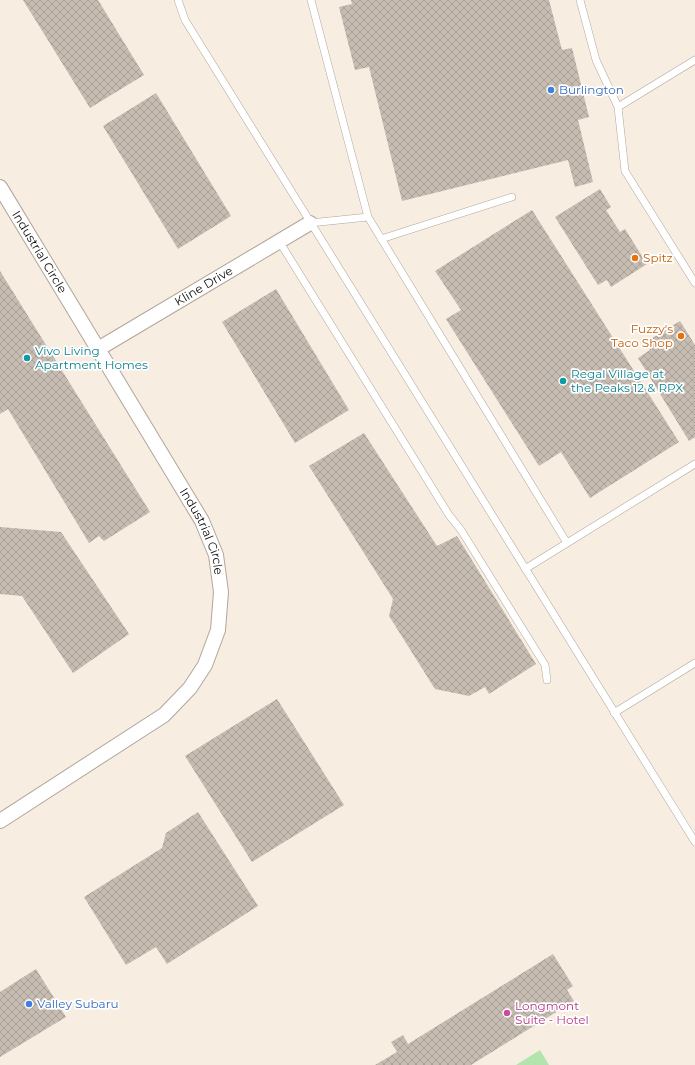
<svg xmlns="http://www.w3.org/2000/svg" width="695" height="1065" font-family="Montserrat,sans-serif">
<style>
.green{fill:#b3e4ad}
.building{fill:url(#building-cross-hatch)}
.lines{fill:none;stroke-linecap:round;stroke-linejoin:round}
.lane-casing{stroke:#b0a69b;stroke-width:8}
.street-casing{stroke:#b0a69b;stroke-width:16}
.lane{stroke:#fff;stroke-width:7}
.street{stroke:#fff;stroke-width:14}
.shop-dot{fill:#3f7fe0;stroke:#fff;stroke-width:1.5}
.food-dot{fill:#e8710a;stroke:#fff;stroke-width:1.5}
.culture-dot{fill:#0f9aa8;stroke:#fff;stroke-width:1.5}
.hotel-dot{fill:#d1479c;stroke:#fff;stroke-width:1.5}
.labels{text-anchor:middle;stroke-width:3.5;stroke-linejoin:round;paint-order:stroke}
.shop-label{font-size:12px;fill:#366cbe;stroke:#fff;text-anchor:start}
.street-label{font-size:12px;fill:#14100c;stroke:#fff}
.food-label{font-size:12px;fill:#c56008;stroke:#fff;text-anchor:start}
.culture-label{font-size:12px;fill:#0d838f;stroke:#fff;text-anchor:start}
.hotel-label{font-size:12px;fill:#b23c85;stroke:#fff;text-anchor:start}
</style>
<defs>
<pattern id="building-cross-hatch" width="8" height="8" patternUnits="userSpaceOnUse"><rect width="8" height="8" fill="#c6bcb1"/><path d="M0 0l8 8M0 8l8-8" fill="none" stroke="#a9a197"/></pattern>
</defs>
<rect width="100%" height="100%" fill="#f7ede1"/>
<!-- green -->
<path class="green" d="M 540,1050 L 549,1065 L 516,1065 Z"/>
<!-- building -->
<path class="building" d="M 23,0 L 98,0 L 144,75 L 90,108 Z
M 351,0 L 549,0 L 562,50 L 572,48 L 589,117 L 578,120 L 593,182 L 575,187 L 568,160 L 402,201 L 369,67 L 355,70 L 339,7 L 352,4 Z
M 156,93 L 231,216 L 178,249 L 103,126 Z
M 600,189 L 611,207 L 606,210 L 620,232 L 625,229 L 647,264 L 611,287 L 607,280 L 598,285 L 555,217 Z
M 532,210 L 679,442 L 590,498 L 561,452 L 539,466 L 446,319 L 461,310 L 435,271 Z
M 0,271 L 150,512 L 104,541 L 99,536 L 89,543 L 8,409 L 0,414 Z
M 276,289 L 349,410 L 295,443 L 222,322 Z
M 680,321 L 695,345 L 695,437 L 689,441 L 638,358 L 650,350 L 646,342 Z
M 364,433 L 437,546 L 457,536 L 536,664 L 489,694 L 485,687 L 469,696 L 435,689 L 389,616 L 393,599 L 309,466 Z
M 0,527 L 61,532 L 129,634 L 73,673 L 22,596 L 0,594 Z
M 277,699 L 344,805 L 252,862 L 185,756 Z
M 198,812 L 258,906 L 167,964 L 156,947 L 126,965 L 84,897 L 162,848 L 166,833 Z
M 553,954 L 573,986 L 567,990 L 574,1001 L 471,1065 L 375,1065 L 397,1052 L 391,1042 L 403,1035 L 408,1044 Z
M 36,969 L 66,1017 L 0,1057 L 0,992 Z"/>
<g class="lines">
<defs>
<path id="lane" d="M 178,0 L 185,20 L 695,842
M 311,0 L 368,217 L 567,543
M 580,0 L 596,60 L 618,107 L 625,171 L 695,283
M 618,107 L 695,60
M 310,223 L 368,217
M 381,239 L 512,197
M 279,241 L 449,515 L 461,530 L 545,665 L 547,680
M 525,569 L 695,464
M 614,713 L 695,663"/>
<g id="street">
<path id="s1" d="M 0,187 L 202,521 L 216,555 L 221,592 L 218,630 L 205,665 L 190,688 L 164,715 L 0,821"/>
<path id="s2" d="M 98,349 L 310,223"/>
</g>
</defs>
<!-- lane casing -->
<use href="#lane" class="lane-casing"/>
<!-- street casing -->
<use href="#street" class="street-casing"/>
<!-- lane -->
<use href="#lane" class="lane"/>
<!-- street -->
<use href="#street" class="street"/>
</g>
<!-- markers -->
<g class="shop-dot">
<circle cx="551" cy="90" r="4"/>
<circle cx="29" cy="1004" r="4"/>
</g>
<g class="food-dot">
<circle cx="635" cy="258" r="4"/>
<circle cx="681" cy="336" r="4"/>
</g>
<g class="culture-dot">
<circle cx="27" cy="358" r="4"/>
<circle cx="563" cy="381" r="4"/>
</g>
<circle class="hotel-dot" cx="507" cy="1013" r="4"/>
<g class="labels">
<!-- shop labels -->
<g class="shop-label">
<text x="559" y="94">Burlington</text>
<text x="37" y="1008">Valley Subaru</text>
</g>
<!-- street labels -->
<g class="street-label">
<text dy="4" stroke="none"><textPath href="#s1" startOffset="76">Industrial Circle</textPath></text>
<text dy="4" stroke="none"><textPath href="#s2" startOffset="123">Kline Drive</textPath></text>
<text dy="4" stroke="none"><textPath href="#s1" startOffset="400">Industrial Circle</textPath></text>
</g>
<!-- food labels -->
<g class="food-label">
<text x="643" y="262">Spitz</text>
<text x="673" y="333" text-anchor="end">Fuzzy's<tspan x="673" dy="14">Taco Shop</tspan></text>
</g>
<!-- culture labels -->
<g class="culture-label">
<text x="35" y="355">Vivo Living<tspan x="35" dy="14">Apartment Homes</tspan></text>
<text x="571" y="378">Regal Village at<tspan x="571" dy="14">the Peaks 12 &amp; RPX</tspan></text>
</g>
<!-- hotel labels -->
<g class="hotel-label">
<text x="515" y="1010">Longmont<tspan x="515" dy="14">Suite - Hotel</tspan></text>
</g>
</g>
</svg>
